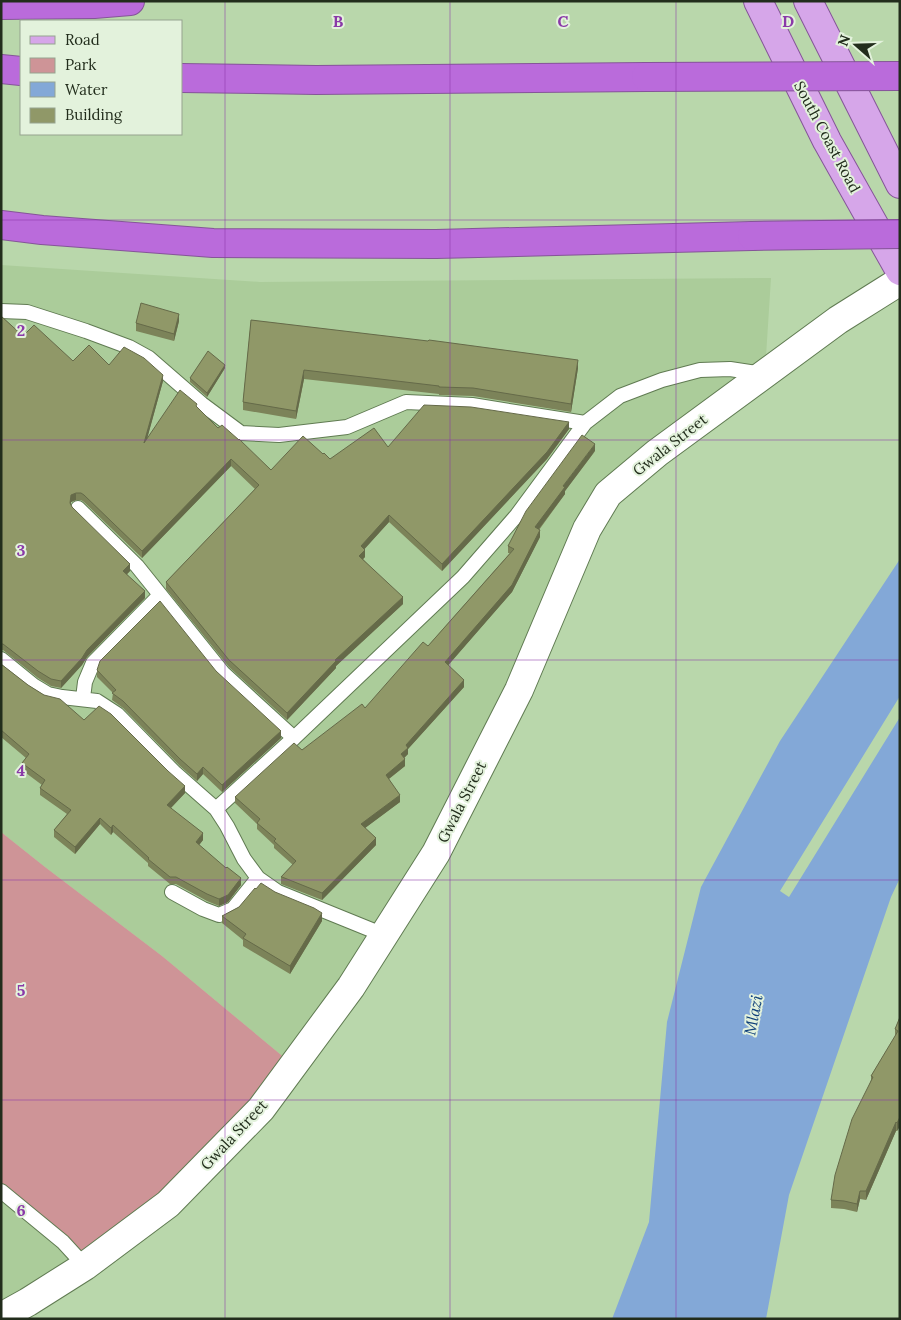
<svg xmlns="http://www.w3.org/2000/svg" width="901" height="1320" font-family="Lora,serif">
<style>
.built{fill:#abcc9a}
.green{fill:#ce9497}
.water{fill:#83a8d7}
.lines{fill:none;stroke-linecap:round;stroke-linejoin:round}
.lane-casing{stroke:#607b52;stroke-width:16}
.secondary-casing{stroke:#607b52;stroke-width:30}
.primary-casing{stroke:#855598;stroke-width:30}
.highway-casing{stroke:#855598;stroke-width:30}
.lane{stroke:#fff;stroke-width:14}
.secondary{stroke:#fff;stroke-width:28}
.primary{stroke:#d6a6e9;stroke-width:28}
.highway{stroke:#ba6bdb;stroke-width:28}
.highway-bridge-casing{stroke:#855598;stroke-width:30;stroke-linecap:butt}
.highway-bridge{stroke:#ba6bdb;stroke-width:28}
.wall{fill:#7c8359}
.shaded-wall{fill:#656a49}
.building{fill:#909868;stroke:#656a49}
.grid{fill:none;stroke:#8a39a8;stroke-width:1;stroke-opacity:0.55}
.labels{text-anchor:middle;stroke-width:4;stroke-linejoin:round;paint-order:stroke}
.street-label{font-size:15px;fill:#222d1c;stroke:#e3f2dc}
.water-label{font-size:16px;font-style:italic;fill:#10417a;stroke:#e3f2dc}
.grid-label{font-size:16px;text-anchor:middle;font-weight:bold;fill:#8a39a8;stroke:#e3f2dc;stroke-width:4;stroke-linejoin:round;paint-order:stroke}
</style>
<rect width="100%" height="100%" fill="#b9d7ab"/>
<!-- built -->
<path class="built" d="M 1,265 L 260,282 L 771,278 L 765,372 L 607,494 L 434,854 L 292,1064 L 162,956 L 45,867 L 1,832 Z
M 1,1189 L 86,1264 L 1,1316 Z"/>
<!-- green -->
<path class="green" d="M 1,832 L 45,867 L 162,956 L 292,1064 L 258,1108 L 86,1264 L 1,1189 Z"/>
<!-- water -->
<path class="water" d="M 900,559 L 900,696 L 780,891 L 789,897 L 900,717 L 900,878 L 891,897 L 789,1195 L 766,1319 L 612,1319 L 649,1222 L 667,1022 L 701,887 L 780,741 Z"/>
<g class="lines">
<defs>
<path id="lane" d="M 1,311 L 27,312 L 86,331 L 129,347 L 149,358 L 202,404 L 241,433 L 279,435 L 347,427 L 406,402 L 472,405 L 585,423
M 78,508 L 137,566 L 223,673 L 294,738
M 1,659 L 33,685 L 48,694 L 62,697 L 97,701 L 117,714 L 174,772 L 216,809 L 227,826 L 244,859 L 258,878 L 278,892 L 384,935
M 83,698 L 85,682 L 93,663 L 160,595
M 216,809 L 294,738 L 463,577 L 517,515 L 585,423 L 620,396 L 662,380 L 700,370 L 730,369 L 763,374
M 172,892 L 203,909 L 219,915 L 233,909 L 258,878
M 1,1191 L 63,1242 L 85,1266"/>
<path id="secondary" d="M 1,1317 L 28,1302 L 85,1266 L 168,1204 L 261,1109 L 351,987 L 436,853 L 519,690 L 587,529 L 608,494 L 657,453 L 838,320 L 900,281"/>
<path id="primary" d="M 758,1 L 827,141 L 900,271
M 808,1 L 900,184"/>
<path id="highway" d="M 1,5 L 94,4 L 130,1
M 1,69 L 21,71
M 181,78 L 316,80 L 646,77
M 1,225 L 42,230 L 213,243 L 436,244 L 752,236"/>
</defs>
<!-- lane casing -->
<use href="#lane" class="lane-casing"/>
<!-- secondary casing -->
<use href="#secondary" class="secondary-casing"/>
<!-- primary casing -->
<use href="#primary" class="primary-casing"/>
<!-- highway casing -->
<use href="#highway" class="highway-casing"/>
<!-- lane -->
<use href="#lane" class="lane"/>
<!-- secondary -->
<use href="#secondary" class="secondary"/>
<!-- primary -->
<use href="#primary" class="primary"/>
<!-- highway -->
<use href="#highway" class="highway"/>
<defs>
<path id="highway-bridge" d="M 646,77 L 900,76
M 752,236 L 900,234"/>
</defs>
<!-- highway-bridge casing -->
<use href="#highway-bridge" class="highway-bridge-casing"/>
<!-- highway-bridge -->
<use href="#highway-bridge" class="highway-bridge"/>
</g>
<!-- wall -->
<path class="wall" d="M 1,316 L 23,336 L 73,361 L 109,365 L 163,381 L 147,438 L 197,407 L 218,428 L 271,470 L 323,454 L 330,459 L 388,447 L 569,429 L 547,459 L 442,571 L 389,522 L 364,549 L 365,557 L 363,559 L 403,604 L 336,666 L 336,668 L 287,720 L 229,667 L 166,589 L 166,582 L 255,489 L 231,466 L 142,558 L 84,502 L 81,500 L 76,500 L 71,502 L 71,505 L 72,507 L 130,571 L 127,574 L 145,598 L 87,657 L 82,665 L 61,688 L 51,686 L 38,678 L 3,650 L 1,651 Z
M 251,320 L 578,368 L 571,412 L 473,396 L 439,395 L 439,394 L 304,379 L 296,419 L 243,410 L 243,402 Z
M 179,321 L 174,341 L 136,331 L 136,323 Z
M 225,368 L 207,397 L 190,382 L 190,378 Z
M 595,451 L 565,491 L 565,494 L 539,530 L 540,537 L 512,592 L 448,665 L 464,687 L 408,749 L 408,754 L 404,758 L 405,766 L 389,779 L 400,802 L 365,828 L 376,845 L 322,900 L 281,884 L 281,877 L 293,865 L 274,848 L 274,845 L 257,829 L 257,824 L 235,803 L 235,797 L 302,750 L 365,708 L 428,646 L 510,553 L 508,553 L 508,546 Z
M 1,664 L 28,685 L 84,720 L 185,793 L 171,808 L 203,840 L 199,845 L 241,885 L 228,902 L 219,906 L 207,901 L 176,884 L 170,884 L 148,866 L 148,863 L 113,832 L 111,835 L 100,824 L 75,854 L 54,837 L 54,830 L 67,814 L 40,795 L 40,788 L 42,785 L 22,770 L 22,763 L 26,758 L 1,737 Z
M 97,670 L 216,671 L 281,738 L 222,792 L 203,774 L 197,781 L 180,766 L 123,708 L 112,700 L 113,693 L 97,677 Z
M 256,889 L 275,892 L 322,921 L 290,974 L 243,946 L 243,940 L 222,923 L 222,916 L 239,907 Z
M 900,1017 L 900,1126 L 897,1131 L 896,1131 L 866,1200 L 860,1199 L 857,1212 L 844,1209 L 831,1208 L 831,1200 L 871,1080 L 871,1076 L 895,1037 L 895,1029 Z"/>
<!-- shaded-wall -->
<path class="shaded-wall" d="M 179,314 L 179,321 L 174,341 L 174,334 Z
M 578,360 L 578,368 L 571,412 L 571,404 Z
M 225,365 L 225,368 L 207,397 L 207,393 Z
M 304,370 L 304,379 L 296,419 L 296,411 Z
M 163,375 L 163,381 L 144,450 L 144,443 Z
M 569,422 L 569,429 L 547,459 L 442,571 L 442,564 Z
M 595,444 L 595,451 L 565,491 L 565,494 L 535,534 L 535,527 L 563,486 Z
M 231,459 L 231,466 L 142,558 L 142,551 Z
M 76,493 L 76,500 L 71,502 L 70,510 L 70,503 L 71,495 Z
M 389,515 L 389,522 L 361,553 L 361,546 Z
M 540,530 L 540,537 L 512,592 L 445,669 L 445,662 Z
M 365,550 L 365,557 L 359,563 L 359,556 Z
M 130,564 L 130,571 L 123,578 L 123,571 Z
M 145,591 L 145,598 L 87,657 L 82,665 L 61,688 L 61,681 L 87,650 Z
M 403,597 L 403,604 L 336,666 L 336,668 L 287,720 L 287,713 L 335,660 Z
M 464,680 L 464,687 L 408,749 L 408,754 L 401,761 L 401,754 L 406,745 Z
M 281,731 L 281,738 L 222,792 L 222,785 Z
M 405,759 L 405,766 L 386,781 L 386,775 Z
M 203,767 L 203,774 L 197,781 L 197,774 Z
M 185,786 L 185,793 L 167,812 L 167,805 Z
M 400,795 L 400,802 L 361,831 L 361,824 Z
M 100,818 L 100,824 L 75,854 L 75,847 Z
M 113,825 L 113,832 L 111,835 L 111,828 Z
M 203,833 L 203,840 L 196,849 L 196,842 Z
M 376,838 L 376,845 L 322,900 L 322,893 Z
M 241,878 L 241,885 L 228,902 L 219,906 L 219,899 Z
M 322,913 L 322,921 L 290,974 L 290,966 Z
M 900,1117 L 900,1126 L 897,1131 L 897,1123 Z
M 896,1122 L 896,1131 L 866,1200 L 866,1191 Z
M 860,1191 L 860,1199 L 857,1212 L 857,1204 Z"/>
<!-- building -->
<path class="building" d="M 141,303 L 179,314 L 174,334 L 136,323 Z
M 1,316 L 23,336 L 34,325 L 73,361 L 89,345 L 109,365 L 124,347 L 144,358 L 163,375 L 144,443 L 180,390 L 197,404 L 196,406 L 218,428 L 222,425 L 239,440 L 239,439 L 271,470 L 303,436 L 323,454 L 324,453 L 330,459 L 374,428 L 388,447 L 424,405 L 471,407 L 569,422 L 547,452 L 442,564 L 389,515 L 361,546 L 365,550 L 359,556 L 403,597 L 335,660 L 336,661 L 287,713 L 229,660 L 166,582 L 259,485 L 231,459 L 142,551 L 84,495 L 81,493 L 76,493 L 71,495 L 70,503 L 72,507 L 130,564 L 123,571 L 145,591 L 87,650 L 82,658 L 61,681 L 51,679 L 38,671 L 3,644 L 1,644 Z
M 251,320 L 428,341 L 429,340 L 578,360 L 571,404 L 473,388 L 439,387 L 439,386 L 304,370 L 296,411 L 243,402 Z
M 208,351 L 225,365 L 207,393 L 190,378 Z
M 582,435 L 595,444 L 563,486 L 565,487 L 535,527 L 540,530 L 512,585 L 445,662 L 464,680 L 406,745 L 408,748 L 401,754 L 405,759 L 386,775 L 400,795 L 361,824 L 376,838 L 322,893 L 282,877 L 281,877 L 296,861 L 274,841 L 276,839 L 257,823 L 260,819 L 235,797 L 294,743 L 302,750 L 362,704 L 365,708 L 423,642 L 428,646 L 514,549 L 508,546 L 526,511 Z
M 160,601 L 216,671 L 281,731 L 222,785 L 203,767 L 197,774 L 180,759 L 123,701 L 112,693 L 116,690 L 97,670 L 100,661 Z
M 1,664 L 28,685 L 44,695 L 60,699 L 84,720 L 99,706 L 111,714 L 168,771 L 185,786 L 167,805 L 203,833 L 196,842 L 226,868 L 227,867 L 241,878 L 228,895 L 219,899 L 207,894 L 176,877 L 170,877 L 148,859 L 149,858 L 113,825 L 111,828 L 100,818 L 75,847 L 54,830 L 71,810 L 40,788 L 45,780 L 22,763 L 29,754 L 1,730 Z
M 261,883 L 275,892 L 314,908 L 322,913 L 290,966 L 243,938 L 246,934 L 222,916 L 239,907 L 255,888 L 256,889 Z
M 900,1017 L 900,1117 L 897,1123 L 896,1122 L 866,1191 L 860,1191 L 857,1204 L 844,1201 L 831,1200 L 835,1175 L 852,1119 L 873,1077 L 871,1076 L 898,1031 L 895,1029 Z"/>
<!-- grid -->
<path class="grid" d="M 225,1 L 225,1319M 450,1 L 450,1319M 676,1 L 676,1319M 1,220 L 900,220M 1,440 L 900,440M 1,660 L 900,660M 1,880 L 900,880M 1,1100 L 900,1100"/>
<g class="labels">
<!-- street labels -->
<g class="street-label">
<text transform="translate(827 137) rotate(62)" y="5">South Coast Road</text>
<text transform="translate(670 445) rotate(-38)" y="5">Gwala Street</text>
<text transform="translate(462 802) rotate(-63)" y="5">Gwala Street</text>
<text transform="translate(234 1135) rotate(-47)" y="5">Gwala Street</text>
</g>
<!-- water labels -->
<g class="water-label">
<text transform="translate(753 1015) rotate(-79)" y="6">Mlazi</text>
</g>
</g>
<g class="grid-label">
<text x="338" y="27">B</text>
<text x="563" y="27">C</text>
<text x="788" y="27">D</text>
<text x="21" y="336">2</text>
<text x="21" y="556">3</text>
<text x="21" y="776">4</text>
<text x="21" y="996">5</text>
<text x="21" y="1216">6</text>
</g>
<!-- border -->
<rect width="901" height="1320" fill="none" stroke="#222d1c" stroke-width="5"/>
<!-- legend -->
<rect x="20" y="20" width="162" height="115" fill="#e3f2dc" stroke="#96a38f"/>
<rect x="30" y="36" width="25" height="8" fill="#d6a6e9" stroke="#96a38f"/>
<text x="65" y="45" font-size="15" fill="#222d1c">Road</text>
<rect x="30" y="58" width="25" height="15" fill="#ce9497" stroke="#96a38f"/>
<text x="65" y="70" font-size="15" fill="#222d1c">Park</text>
<rect x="30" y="82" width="25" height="15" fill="#83a8d7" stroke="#96a38f"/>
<text x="65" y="95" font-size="15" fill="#222d1c">Water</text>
<rect x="30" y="108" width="25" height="15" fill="#909868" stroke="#96a38f"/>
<text x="65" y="120" font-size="15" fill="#222d1c">Building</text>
<!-- north arrow -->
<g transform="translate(856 45) rotate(290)" stroke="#e3f2dc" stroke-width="4" paint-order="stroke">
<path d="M0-4L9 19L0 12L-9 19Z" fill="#222d1c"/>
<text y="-8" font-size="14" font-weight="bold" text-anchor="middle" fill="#222d1c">N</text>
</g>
</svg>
